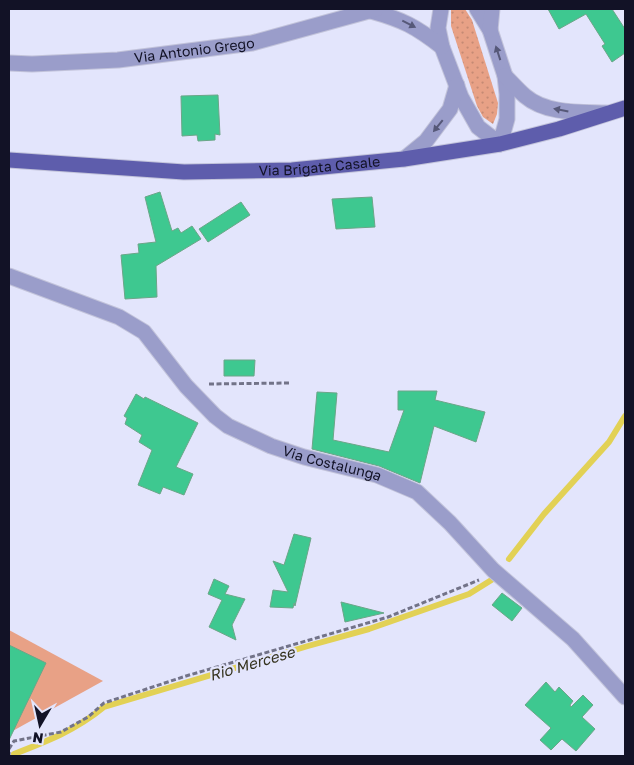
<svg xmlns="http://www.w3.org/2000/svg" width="634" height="765" font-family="'Golos Text',sans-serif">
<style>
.grass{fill:url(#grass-dots)}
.pitch{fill:#e8a186}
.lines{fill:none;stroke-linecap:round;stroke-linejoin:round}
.stream{stroke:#e2d155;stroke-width:6}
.building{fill:#3ec890;stroke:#6ba688}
.minor-casing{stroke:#c2c3da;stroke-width:17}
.major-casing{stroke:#c2c3da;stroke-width:17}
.path{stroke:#727388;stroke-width:3;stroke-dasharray:5 2.5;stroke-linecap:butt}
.minor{stroke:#9a9dca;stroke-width:15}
.major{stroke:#5e5dac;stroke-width:15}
.oneway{fill:#565878}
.labels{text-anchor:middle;stroke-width:4.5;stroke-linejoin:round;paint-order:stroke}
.street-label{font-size:14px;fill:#121226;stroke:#e3e5fc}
.water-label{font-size:15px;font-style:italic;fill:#34321d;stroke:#e3e5fc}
</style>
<defs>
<pattern id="grass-dots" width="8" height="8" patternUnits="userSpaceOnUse" patternTransform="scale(1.25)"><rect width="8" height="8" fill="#e8a186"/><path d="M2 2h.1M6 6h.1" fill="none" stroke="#c68a74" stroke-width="1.8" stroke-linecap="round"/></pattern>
</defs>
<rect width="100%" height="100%" fill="#e3e5fc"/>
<!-- grass -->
<path class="grass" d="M 451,9 L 465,9 L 472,20 L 498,103 L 497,114 L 493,124 L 483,117 L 477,106 L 451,26 Z"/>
<!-- pitch -->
<path class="pitch" d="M 9,630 L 103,681 L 9,733 Z"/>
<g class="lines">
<!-- stream -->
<path class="stream" d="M 509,559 L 544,514 L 609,442 L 625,416
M 14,754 C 48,741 76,730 104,707 L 308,646 L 369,629 L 469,594 L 493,579"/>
</g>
<!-- building -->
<path class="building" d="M 548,9 L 612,9 L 625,29 L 625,53 L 612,62 L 602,46 L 605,44 L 586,14 L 559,29 Z
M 218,95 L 220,135 L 215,134 L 215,140 L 198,141 L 197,135 L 182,136 L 181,96 Z
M 160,192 L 172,231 L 178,228 L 181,233 L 192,226 L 201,239 L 156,266 L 157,297 L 125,299 L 121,255 L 139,253 L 138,244 L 156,242 L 145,197 Z
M 372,197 L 375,227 L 336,229 L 332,199 Z
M 241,202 L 250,215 L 208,242 L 199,229 Z
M 224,360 L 255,360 L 254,376 L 224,376 Z
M 398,391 L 437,391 L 435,400 L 485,412 L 476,442 L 434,426 L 420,483 L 379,466 L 312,449 L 317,392 L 337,393 L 333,440 L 389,452 L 404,410 L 398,410 Z
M 136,394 L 144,399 L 145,397 L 198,423 L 176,467 L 193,474 L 184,495 L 163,487 L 160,494 L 138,485 L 152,450 L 139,442 L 142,435 L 125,424 L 127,418 L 124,416 Z
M 294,534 L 311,538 L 295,606 L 294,603 L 293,608 L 270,607 L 273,590 L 288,592 L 273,561 L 284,565 Z
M 214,579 L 229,586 L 225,594 L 245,599 L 232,625 L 236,640 L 209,627 L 222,600 L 208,594 Z
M 502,593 L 522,608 L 512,621 L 492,605 Z
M 341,602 L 384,613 L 345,622 Z
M 9,645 L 46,663 L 9,740 Z
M 546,682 L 555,692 L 559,687 L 573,701 L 570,705 L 571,707 L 583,695 L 593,705 L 582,717 L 595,729 L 576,751 L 562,739 L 551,750 L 540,740 L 551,728 L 525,705 Z"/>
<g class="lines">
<defs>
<g id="minor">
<path d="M 441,9 L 438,28 L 442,47 L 461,97 L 478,127 L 500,144 L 507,119 L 507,94 L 505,76 L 490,30 L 477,9"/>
<path d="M 371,11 C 403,20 415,26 442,47"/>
<path d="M 490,30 L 492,9"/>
<path id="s1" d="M 9,63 L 32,64 L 118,60 L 252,43 L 376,9"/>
<path d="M 505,76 C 511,82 518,90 525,96 C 546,114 579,112 606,113"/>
<path d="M 404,159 L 426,141 L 450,109 L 457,85"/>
<path id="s2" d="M 9,276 L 119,317 L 144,332 L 186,386 L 215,416 L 228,426 L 271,446 L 304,457 L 377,475 L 417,492 L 450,523 L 493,570 L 573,639 L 625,697"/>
</g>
<g id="major">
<path id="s3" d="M 9,160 L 184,172 L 292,170 L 404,159 L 500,144 L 559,129 L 625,108"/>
</g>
</defs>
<!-- minor casing -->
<use href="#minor" class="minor-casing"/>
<!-- major casing -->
<use href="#major" class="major-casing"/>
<!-- path -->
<path class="path" d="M 209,384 L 289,383
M 9,749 L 14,741 L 61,732 L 88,717 L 104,703 L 186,676 L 388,617 L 479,580
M 9,752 L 9,756"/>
<!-- minor -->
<use href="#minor" class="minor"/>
<!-- major -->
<use href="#major" class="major"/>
</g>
<!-- one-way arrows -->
<defs><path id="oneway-solid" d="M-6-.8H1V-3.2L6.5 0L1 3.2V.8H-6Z" transform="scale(1.25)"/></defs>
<g class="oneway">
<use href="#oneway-solid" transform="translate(409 24) rotate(27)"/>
<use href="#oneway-solid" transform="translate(498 53) rotate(-108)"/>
<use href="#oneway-solid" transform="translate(561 110) rotate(-169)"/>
<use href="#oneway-solid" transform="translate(438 126) rotate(129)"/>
</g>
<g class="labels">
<!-- street labels -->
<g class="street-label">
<text dy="5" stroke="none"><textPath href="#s1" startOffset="186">Via Antonio Grego</textPath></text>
<text dy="5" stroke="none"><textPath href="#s3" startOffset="311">Via Brigata Casale</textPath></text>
<text dy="5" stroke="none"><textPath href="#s2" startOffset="384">Via Costalunga</textPath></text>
</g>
<!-- water labels -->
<g class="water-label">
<text transform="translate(252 664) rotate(-16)" y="5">Rio Mercese</text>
</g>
</g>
<!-- border -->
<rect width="634" height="765" fill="none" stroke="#121226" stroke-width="20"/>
<!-- north arrow -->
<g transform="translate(40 725) rotate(189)" stroke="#e3e5fc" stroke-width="4" paint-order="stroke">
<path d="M0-4L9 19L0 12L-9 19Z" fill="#121226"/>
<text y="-8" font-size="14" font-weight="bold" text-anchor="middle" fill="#121226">N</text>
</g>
</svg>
